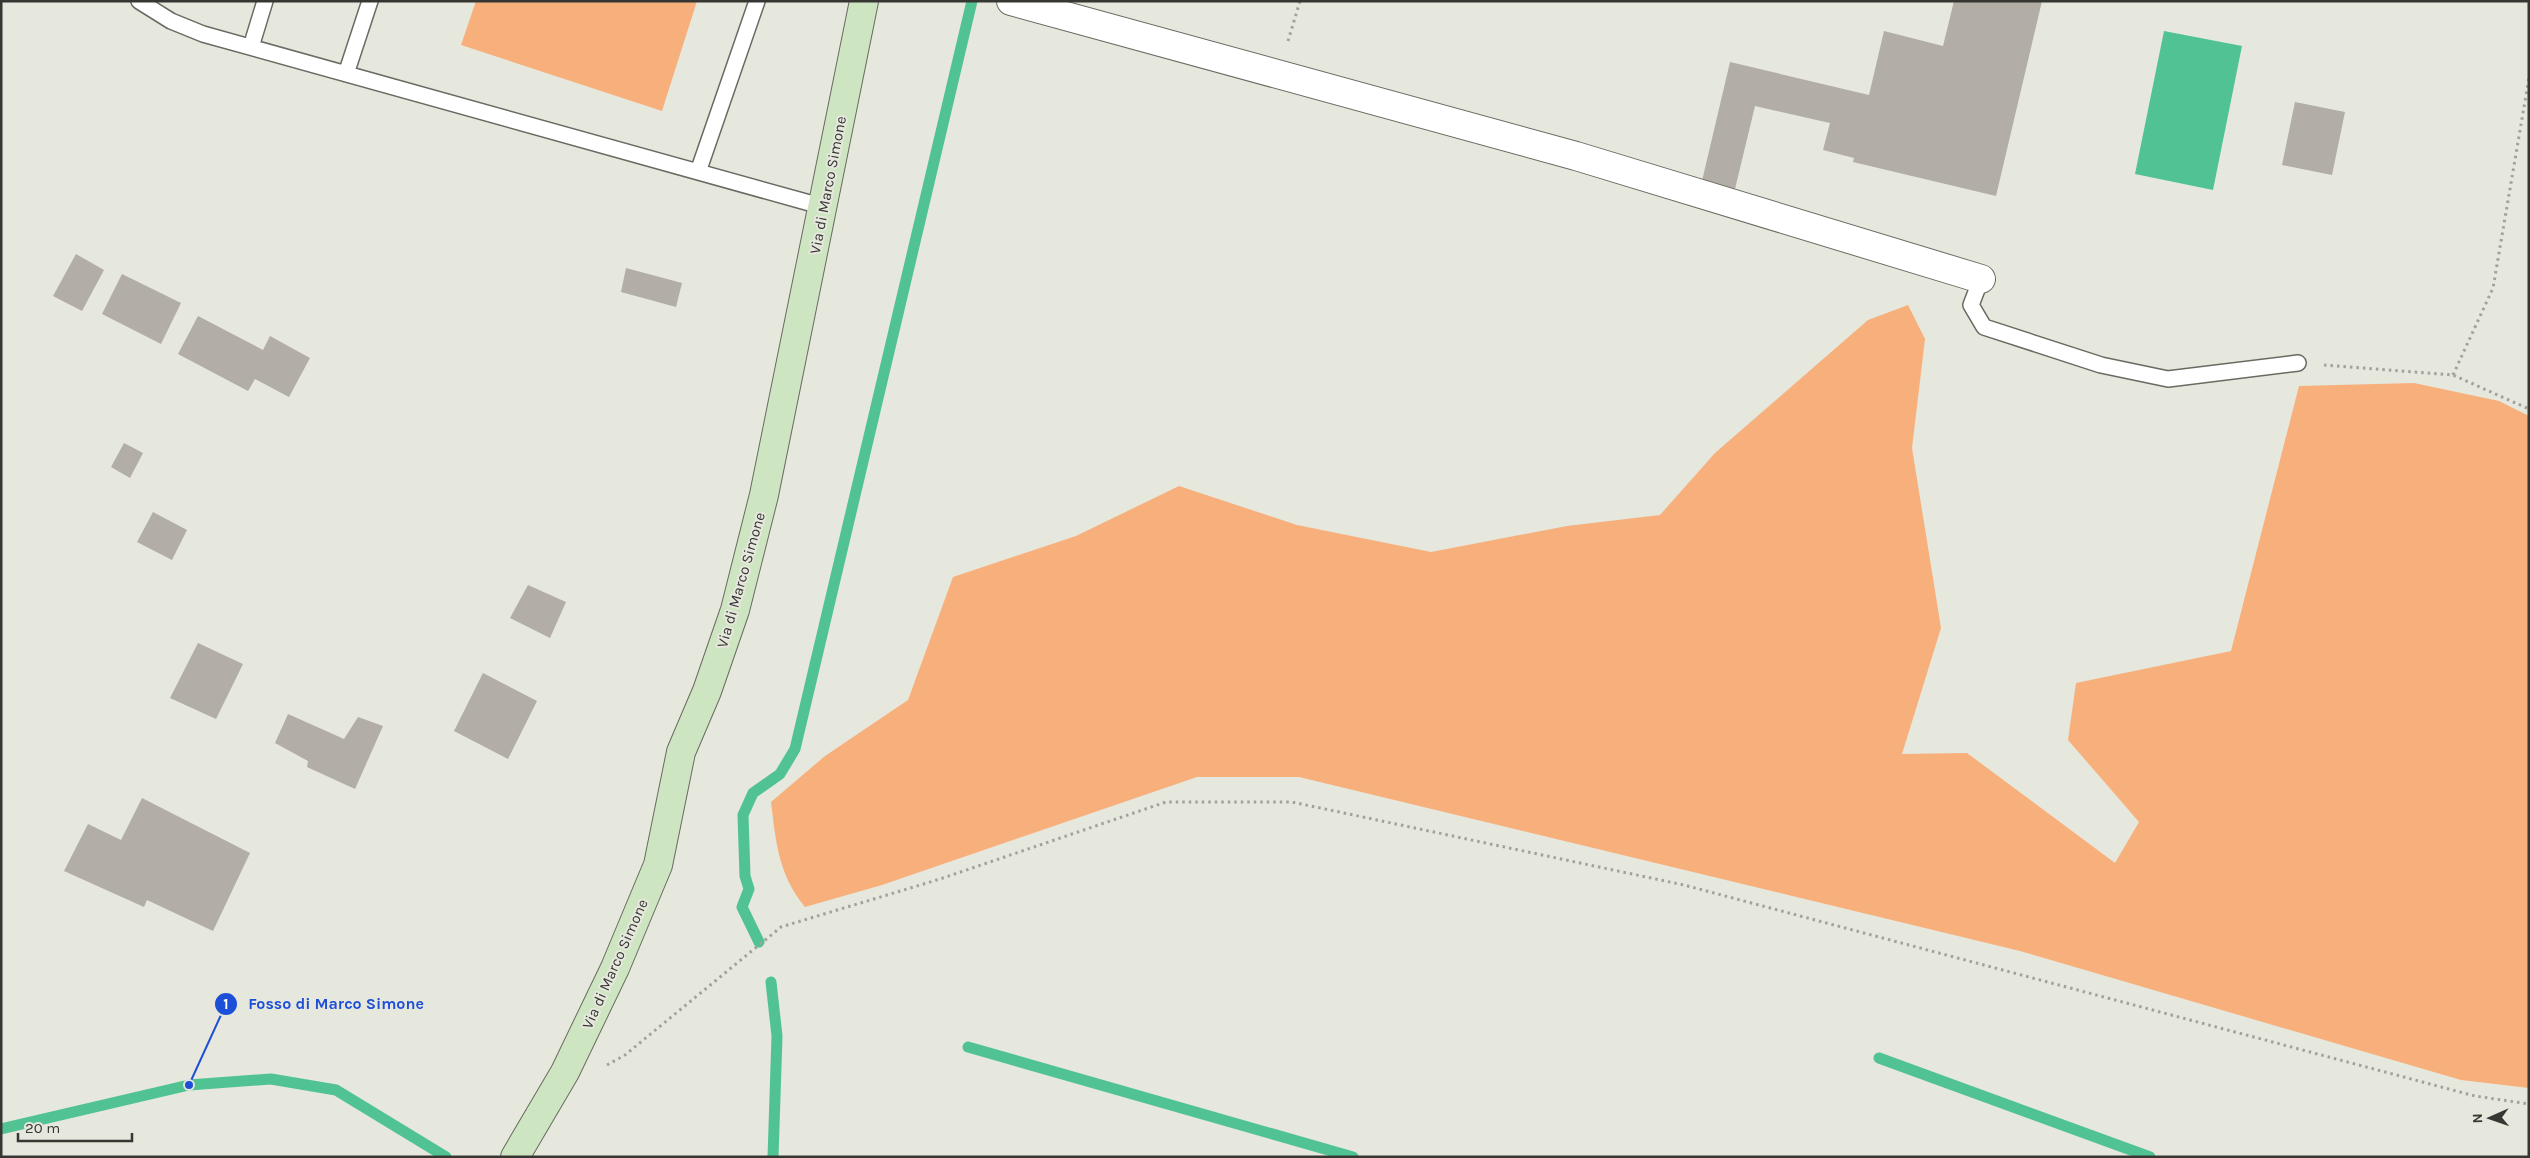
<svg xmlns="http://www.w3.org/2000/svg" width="2530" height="1158" font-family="Karla,sans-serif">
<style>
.green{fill:#f7b07c}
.water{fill:#51c393}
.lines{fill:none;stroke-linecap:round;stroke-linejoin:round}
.stream{stroke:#51c393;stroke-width:11}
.building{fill:#b2ada5}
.lane-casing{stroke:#696a61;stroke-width:18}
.street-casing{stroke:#696a61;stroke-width:30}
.secondary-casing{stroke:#696a61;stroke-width:30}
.path{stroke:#a1a29a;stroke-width:3;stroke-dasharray:2.5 4;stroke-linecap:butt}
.lane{stroke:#fff;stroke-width:15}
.street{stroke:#fff;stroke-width:28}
.secondary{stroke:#cee5c1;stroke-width:28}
.labels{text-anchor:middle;stroke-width:4;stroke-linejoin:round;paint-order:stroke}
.street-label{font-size:15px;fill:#363733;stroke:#e6e7dd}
.leader{fill:none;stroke:#1d4ed8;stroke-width:2}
.callout-dot{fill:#1d4ed8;stroke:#e6e7dd;stroke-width:2}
.mark-label{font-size:15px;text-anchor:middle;font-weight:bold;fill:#fff}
.callout-label{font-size:16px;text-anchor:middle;font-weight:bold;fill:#1d4ed8;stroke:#e6e7dd;stroke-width:4;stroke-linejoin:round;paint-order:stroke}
</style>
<rect width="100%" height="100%" fill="#e6e7dd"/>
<!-- green -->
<path class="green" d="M 476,1 L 697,1 L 662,111 L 461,45 Z
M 1908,305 L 1925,339 L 1912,448 L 1941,628 L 1902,754 L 1967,753 L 2115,863 L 2139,822 L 2068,740 L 2076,683 L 2231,651 L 2299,386 L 2414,383 L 2499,401 L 2529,416 L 2529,1088 L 2461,1080 L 2020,951 L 1299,777 L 1197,777 L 882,885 L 805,907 C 778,874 776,842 771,802 L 825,756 L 908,700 L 953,577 L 1076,536 L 1179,486 L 1297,525 L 1431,552 L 1567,526 L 1660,515 L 1715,453 L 1868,320 Z"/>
<!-- water -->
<path class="water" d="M 2164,31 L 2242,46 L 2213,190 L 2135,174 Z"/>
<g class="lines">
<!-- stream -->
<path class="stream" d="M 759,942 L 742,907 L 749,889 L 745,876 L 743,815 L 753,793 L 780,774 L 795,749 L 972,1
M 771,982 L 777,1036 L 773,1157
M 968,1047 L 1353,1157
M 1879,1058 L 2150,1157
M 1,1129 L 189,1085 L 271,1079 L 336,1090 L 446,1157"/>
</g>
<!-- building -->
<path class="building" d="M 1954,1 L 2042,1 L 1996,196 L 1853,162 L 1854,158 L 1823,150 L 1830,123 L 1755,106 L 1735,189 L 1702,181 L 1730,62 L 1869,95 L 1884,31 L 1943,46 Z
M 2295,102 L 2345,112 L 2332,175 L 2282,165 Z
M 76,254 L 104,270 L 82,311 L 53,296 Z
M 626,268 L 682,283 L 676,307 L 621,292 Z
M 122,274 L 181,303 L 161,344 L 102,314 Z
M 198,316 L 263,350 L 270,336 L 310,358 L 289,397 L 255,379 L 248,391 L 178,354 Z
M 124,443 L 143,453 L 130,478 L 111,467 Z
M 153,512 L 187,530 L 172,560 L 137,542 Z
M 528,585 L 566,602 L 550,638 L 510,618 Z
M 198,643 L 243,664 L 216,719 L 170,698 Z
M 483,673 L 537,701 L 508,759 L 454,731 Z
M 288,714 L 344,739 L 358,717 L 383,726 L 355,789 L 307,767 L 308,761 L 275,743 Z
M 142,798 L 250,853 L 213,931 L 147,900 L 144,907 L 64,871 L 88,824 L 121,840 Z"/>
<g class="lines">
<defs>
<path id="lane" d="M 139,1 L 171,21 L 203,34 L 824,207
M 251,47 L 265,1
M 346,74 L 370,1
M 698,172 L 757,1
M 1981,279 L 1971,305 L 1984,327 L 2101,365 L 2168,379 L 2298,363"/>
<path id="street" d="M 1011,1 L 1576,156 L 1981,279"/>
<path id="secondary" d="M 515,1157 L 565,1072 L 615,968 L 658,865 L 681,752 L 707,691 L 735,610 L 764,495 L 864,1"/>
</defs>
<!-- lane casing -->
<use href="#lane" class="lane-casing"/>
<!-- street casing -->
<use href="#street" class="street-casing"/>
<!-- secondary casing -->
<use href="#secondary" class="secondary-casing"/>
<!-- path -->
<path class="path" d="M 1288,41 L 1300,1
M 2324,365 L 2453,375 L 2529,409
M 2453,375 L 2493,288 L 2529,78
M 607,1065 L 625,1055 L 781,927 L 940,879 L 1166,802 L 1292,802 L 1684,885 L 2475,1096 L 2529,1104"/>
<!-- lane -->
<use href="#lane" class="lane"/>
<!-- street -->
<use href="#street" class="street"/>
<!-- secondary -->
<use href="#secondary" class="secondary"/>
</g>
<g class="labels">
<!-- street labels -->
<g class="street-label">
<text transform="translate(828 185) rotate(-79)" y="5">Via di Marco Simone</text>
<text transform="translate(741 580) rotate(-74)" y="5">Via di Marco Simone</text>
<text transform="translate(615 964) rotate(-66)" y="5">Via di Marco Simone</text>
</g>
</g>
<!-- callouts -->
<path class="leader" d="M189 1085L226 1004"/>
<g class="callout-dot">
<circle cx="189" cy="1085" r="5"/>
<circle cx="226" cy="1004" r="12"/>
</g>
<g class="mark-label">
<text x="226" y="1009">1</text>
</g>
<g class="callout-label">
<text x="336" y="1009">Fosso di Marco Simone</text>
</g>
<!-- border -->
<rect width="2530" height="1158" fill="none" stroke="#363733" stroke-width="5"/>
<!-- north arrow -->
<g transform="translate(2490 1118) rotate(268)" stroke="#e6e7dd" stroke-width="4" paint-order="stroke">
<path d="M0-4L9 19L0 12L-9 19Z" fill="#363733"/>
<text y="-8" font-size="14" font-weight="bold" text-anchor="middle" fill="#363733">N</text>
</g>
<!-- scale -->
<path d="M18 1133v8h114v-8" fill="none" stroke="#363733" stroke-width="2.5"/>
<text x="25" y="1133" font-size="15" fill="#363733" stroke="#e6e7dd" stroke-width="4" paint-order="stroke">20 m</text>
</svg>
